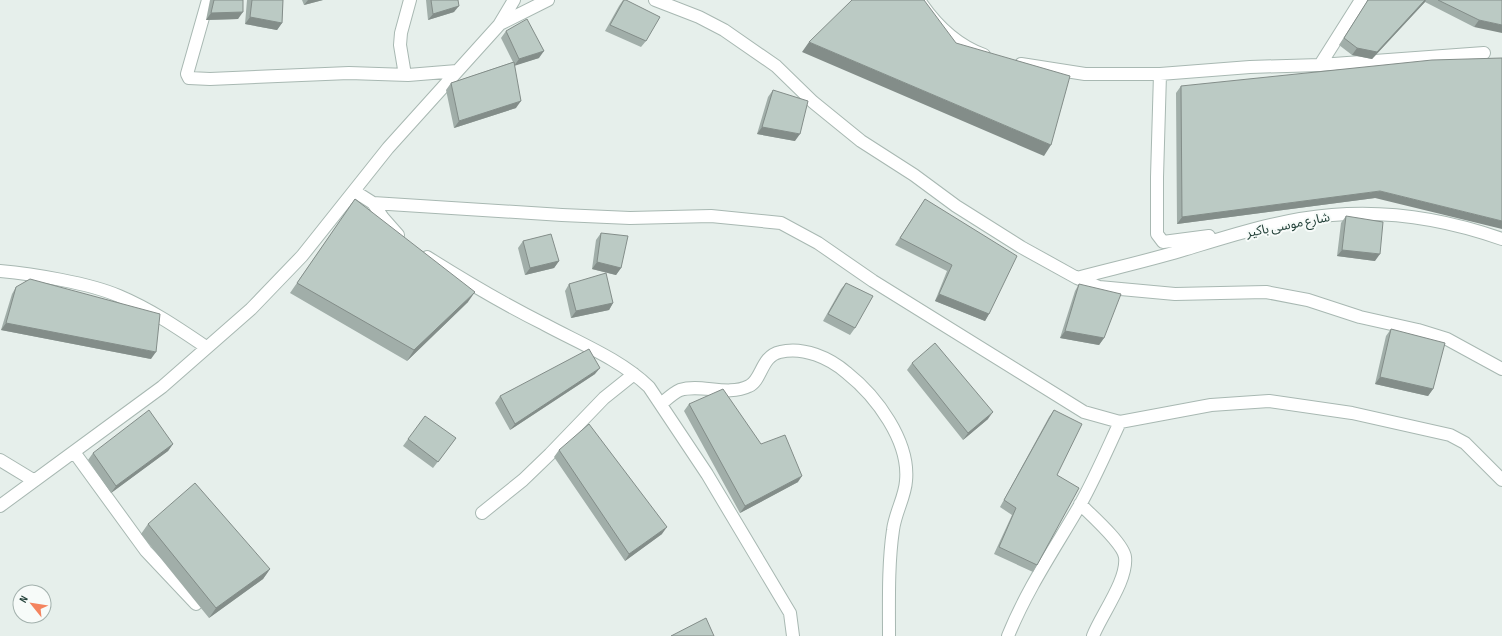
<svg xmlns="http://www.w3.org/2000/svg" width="1502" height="636" font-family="'Sofia Sans Condensed','Noto Sans Arabic',sans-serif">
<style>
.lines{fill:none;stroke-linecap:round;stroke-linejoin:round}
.minor-casing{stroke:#a8b8b2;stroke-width:14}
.minor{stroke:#fff;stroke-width:12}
.wall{fill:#a1aea9}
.shaded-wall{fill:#838d89}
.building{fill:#bbcac4;stroke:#838d89}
.labels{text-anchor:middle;stroke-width:4;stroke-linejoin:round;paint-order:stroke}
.street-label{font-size:13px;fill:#24423a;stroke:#f7fbf9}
</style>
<rect width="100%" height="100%" fill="#e6efeb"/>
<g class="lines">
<defs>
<path id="minor" d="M 208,0 L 187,74 L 189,78 L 210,79 L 349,73 L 408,75 L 457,71
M 655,0 L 699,17 L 724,30 L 776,66 L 813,102 L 861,141 L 914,175 L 956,206 L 1021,247 L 1077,278 L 1099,287 L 1175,294 L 1266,292 L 1308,300 L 1360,317 L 1418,330 L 1447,339 L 1502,369
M 919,0 C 935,24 956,45 984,55
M 500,24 L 548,0
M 1021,64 L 1085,74 L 1160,74 L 1250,67 L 1320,65 L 1484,53
M 1320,65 L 1361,0
M 1160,74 L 1157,177 L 1157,234 L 1163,242 L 1209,236
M 405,75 L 400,45 L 401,33 L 410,0
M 354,191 L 373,203 L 383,218 L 398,235
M 373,203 L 562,215 L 630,218 L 711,216 L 781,223 L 818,243 L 873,281 L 1084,412 L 1120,422 L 1211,405 L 1269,401 L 1352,413 L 1450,435 L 1465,443 L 1502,480
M 427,257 C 465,281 504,304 544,324 C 579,343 620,359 649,387 L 707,474 L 790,613 L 793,636
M 0,271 C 33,274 89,283 119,296 C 150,309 178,328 206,347
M 1077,278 C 1111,269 1146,261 1180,251 C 1230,236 1280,219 1332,215 C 1390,210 1448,220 1502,239
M 661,404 C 666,400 673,393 680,390 C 701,383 727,397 749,386 C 762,380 761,356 780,352 C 803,346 830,358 847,373 C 876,396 910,441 906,481 C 905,497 895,513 893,530 C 888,564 889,601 889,636
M 74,452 L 146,551 L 196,604
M 0,460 L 33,480
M 1080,504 C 1091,515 1123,543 1125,557 C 1128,580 1101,615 1093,636
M 0,506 L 162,387 L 251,309 L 302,256 L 388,148 L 499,25 L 514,0
M 482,513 L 523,480 L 550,454 L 604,398 L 634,374
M 1008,636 C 1027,589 1055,548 1080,505 C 1095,478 1107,450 1120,422"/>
</defs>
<!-- minor casing -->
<use href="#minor" class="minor-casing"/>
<!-- minor -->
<use href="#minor" class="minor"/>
</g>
<!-- wall -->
<path class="wall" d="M 210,0 L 243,0 L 238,19 L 206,20 Z
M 247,0 L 283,0 L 282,23 L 277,30 L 245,24 Z
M 302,0 L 323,0 L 304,5 Z
M 426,0 L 458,0 L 454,12 L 428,20 Z
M 623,0 L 646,41 L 641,47 L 605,31 L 619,6 Z
M 1368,0 L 1502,0 L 1474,27 L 1425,2 L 1372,59 L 1352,55 L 1339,45 Z
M 506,31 L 539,58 L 515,65 L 516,108 L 454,128 L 446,90 L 451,83 L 513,62 L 501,38 Z
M 1181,86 L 1375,198 L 1177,224 L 1176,93 Z
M 773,90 L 795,141 L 757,134 L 768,97 Z
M 355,199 L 468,302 L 407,361 L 290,293 Z
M 925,199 L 989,314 L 985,321 L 935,301 L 947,271 L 895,245 Z
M 1346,216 L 1375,261 L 1337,256 L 1341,223 Z
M 601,233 L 621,268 L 616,275 L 592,269 L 596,240 Z
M 523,241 L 559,261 L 554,268 L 525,275 L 518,248 Z
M 846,283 L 855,328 L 850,335 L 823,321 L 841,289 Z
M 569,284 L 613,303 L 609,310 L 571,318 L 565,291 Z
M 1079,284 L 1104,338 L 1099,345 L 1060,338 L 1075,291 Z
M 16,287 L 151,359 L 1,330 L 12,294 Z
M 1391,329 L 1433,389 L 1428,396 L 1375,384 L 1386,336 Z
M 912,363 L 988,419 L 963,440 L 907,370 Z
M 595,374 L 510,430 L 495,403 L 500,396 Z
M 689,404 L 798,482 L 740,513 L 684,411 Z
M 1054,410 L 1057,475 L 1037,565 L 1033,572 L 994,554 L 1012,515 L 1000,507 L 1049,417 Z
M 456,438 L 433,468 L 403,446 L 408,439 Z
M 173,444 L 168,451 L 111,493 L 88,460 L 93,453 Z
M 559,450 L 662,534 L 625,561 L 554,457 Z
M 148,524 L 270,569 L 263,579 L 209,618 L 141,534 Z"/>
<!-- shaded-wall -->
<path class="shaded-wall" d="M 308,0 L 323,0 L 304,5 Z
M 1425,0 L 1426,0 L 1425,2 L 1372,59 L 1352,55 L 1357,48 Z
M 459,6 L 454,12 L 428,20 L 433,14 Z
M 243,12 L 238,19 L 206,20 L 211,13 Z
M 250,17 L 282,23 L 277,30 L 245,24 Z
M 1479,20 L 1502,25 L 1502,33 L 1474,27 Z
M 809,42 L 1051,145 L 1044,156 L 802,52 Z
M 544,51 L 539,58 L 514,66 L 519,59 Z
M 521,101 L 516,108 L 454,128 L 459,121 Z
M 762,127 L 800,134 L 795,141 L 757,134 Z
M 1380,191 L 1502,221 L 1502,229 L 1375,198 L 1177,224 L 1182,217 Z
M 1342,250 L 1380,254 L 1375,261 L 1337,256 Z
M 559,261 L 554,268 L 525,275 L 530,268 Z
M 597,262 L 621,268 L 616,275 L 592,269 Z
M 475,292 L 468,302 L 407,361 L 414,350 Z
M 939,294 L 989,314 L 985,321 L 935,301 Z
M 613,303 L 609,310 L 571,318 L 576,311 Z
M 6,323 L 156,352 L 151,359 L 1,330 Z
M 1065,331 L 1104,338 L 1099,345 L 1060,338 Z
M 600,368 L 595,374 L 510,430 L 515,424 Z
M 1380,377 L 1433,389 L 1428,396 L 1375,384 Z
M 993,412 L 988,419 L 963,440 L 968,433 Z
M 173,444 L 168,451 L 111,493 L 116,486 Z
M 802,476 L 798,482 L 740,513 L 745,506 Z
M 667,527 L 662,534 L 625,561 L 629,554 Z
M 270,569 L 263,579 L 209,618 L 216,608 Z"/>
<!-- building -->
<path class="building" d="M 214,0 L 243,0 L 243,12 L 211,13 Z
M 252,0 L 283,0 L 282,23 L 250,17 Z
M 431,0 L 458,0 L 459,6 L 433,14 Z
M 624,0 L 626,0 L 660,17 L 646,41 L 610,25 Z
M 852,0 L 924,0 L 956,43 L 1070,76 L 1051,145 L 809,42 Z
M 1368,0 L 1425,0 L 1377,52 L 1357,48 L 1344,38 Z
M 1438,0 L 1502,0 L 1502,25 L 1479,20 Z
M 527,19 L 544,51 L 519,59 L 506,31 Z
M 1502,58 L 1502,221 L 1380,191 L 1182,217 L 1181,86 L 1432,60 Z
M 514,62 L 521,101 L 459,121 L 451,83 Z
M 773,90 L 808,101 L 800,134 L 762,127 Z
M 355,199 L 475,292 L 414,350 L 297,283 Z
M 925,199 L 1017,256 L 989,314 L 939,294 L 952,265 L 900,238 Z
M 1346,216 L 1383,222 L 1380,254 L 1342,250 Z
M 601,233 L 628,236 L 621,268 L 597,262 Z
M 551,234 L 559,261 L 530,268 L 523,241 Z
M 606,273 L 613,303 L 576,311 L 569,284 Z
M 30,279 L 160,314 L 156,352 L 6,323 L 16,287 Z
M 846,283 L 873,296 L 855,328 L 828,314 Z
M 1079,284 L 1121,294 L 1104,338 L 1065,331 Z
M 1391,329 L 1445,343 L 1433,389 L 1380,377 Z
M 935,343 L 993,412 L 968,433 L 912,363 Z
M 589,349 L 600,368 L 515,424 L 500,396 Z
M 723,389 L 761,444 L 785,435 L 802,476 L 745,506 L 689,404 Z
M 149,410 L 173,444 L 116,486 L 93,453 Z
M 1054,410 L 1082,424 L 1057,475 L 1079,488 L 1037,565 L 999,547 L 1016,508 L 1004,500 Z
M 425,416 L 456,438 L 438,462 L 408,439 Z
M 589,424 L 667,527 L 629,554 L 559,450 Z
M 195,483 L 270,569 L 216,608 L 148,524 Z
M 706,618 L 714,636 L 671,636 Z"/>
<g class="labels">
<!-- street labels -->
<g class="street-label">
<text transform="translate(1288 224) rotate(-11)" y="5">شارع موسى باكير</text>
</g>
</g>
<!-- north arrow -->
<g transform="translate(32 604) rotate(300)"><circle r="19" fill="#f7fbf9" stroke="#a3b1ad"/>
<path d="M0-3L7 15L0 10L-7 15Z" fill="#f4845f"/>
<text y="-6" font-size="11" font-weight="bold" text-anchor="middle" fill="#24423a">N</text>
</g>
</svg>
